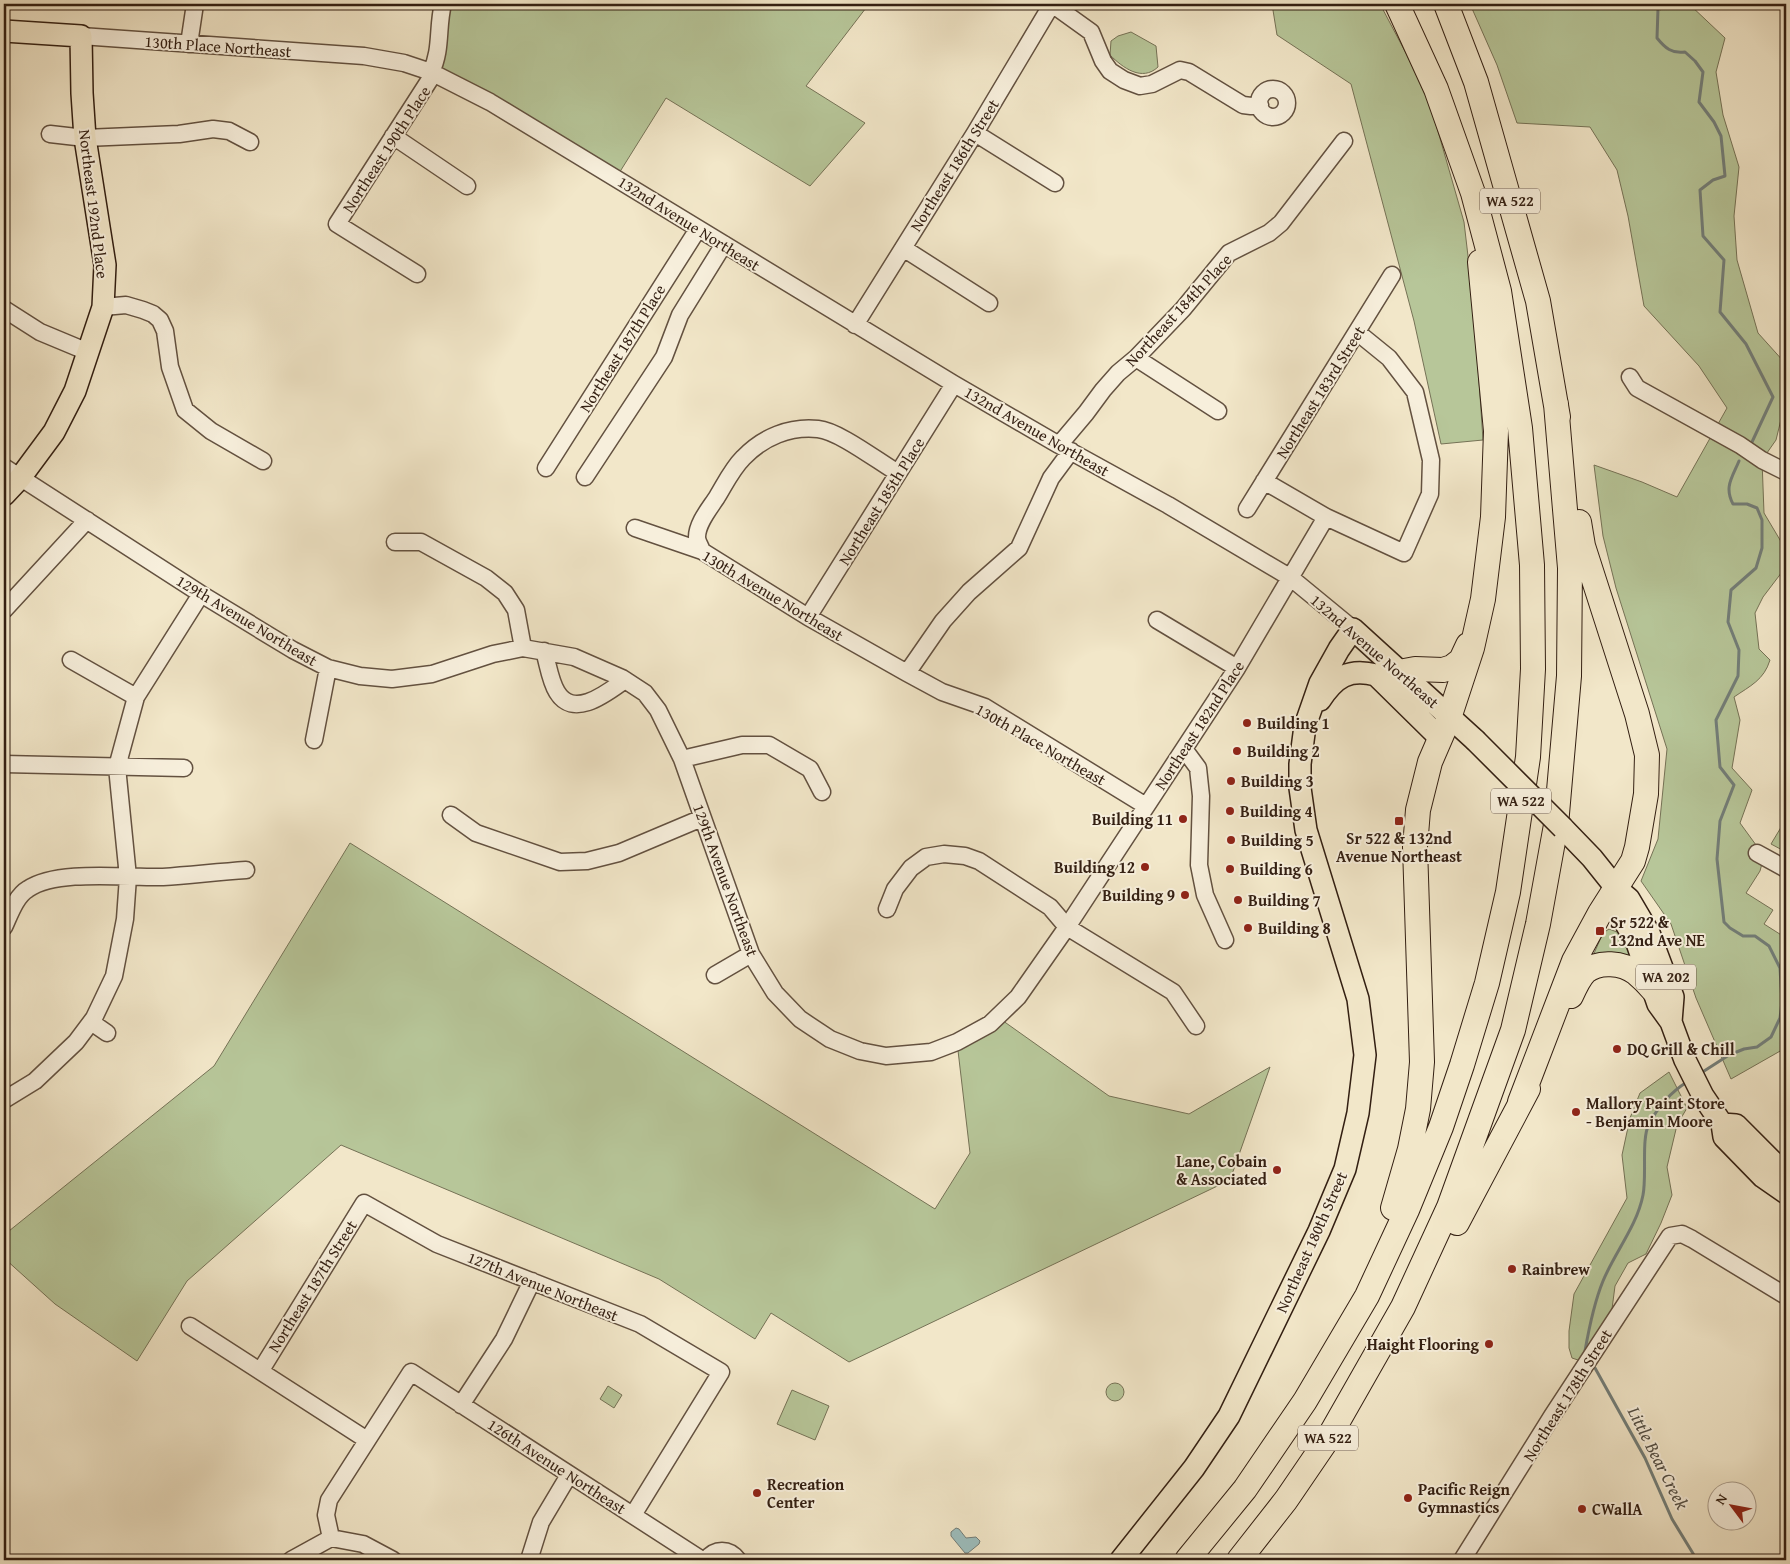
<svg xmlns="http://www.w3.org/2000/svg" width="1790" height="1564" font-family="'Gentium Book Plus',serif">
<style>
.green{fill:#b7c699;stroke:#757256}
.water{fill:#9dbebd;stroke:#737e79}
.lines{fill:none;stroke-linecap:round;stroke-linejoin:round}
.stream{stroke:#737e79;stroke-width:3}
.minor-casing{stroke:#635140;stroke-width:19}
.major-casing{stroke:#331f12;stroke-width:24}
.highway-casing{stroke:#331f12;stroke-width:26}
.minor{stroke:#f7efdc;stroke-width:16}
.major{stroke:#f2e7c9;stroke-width:21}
.highway{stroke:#f2e7c9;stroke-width:24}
.major-bridge-casing{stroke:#331f12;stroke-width:24;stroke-linecap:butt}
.major-bridge{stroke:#f2e7c9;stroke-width:21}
.poi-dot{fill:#8f2418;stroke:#f7efdc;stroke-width:2}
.labels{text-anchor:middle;stroke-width:4;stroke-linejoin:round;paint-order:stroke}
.shield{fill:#f7efdc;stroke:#6e5d4f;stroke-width:1}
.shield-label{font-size:15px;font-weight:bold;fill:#331f12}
.street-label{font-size:16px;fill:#331f12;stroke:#f7efdc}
.poi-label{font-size:16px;font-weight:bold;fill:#331f12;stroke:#f7efdc;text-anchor:start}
.water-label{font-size:18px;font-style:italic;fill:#534f45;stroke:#f7efdc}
</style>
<rect width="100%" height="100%" fill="#f2e7c9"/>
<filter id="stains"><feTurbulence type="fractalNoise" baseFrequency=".004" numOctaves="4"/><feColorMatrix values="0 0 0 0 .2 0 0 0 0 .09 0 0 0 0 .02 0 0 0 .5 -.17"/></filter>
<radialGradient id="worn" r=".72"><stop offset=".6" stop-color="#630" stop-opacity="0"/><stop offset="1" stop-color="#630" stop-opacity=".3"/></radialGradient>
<!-- green -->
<path class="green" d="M 443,4 L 869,4 L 806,86 L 865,123 L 810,186 L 666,98 L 616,178 L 434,73 Z
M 1272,4 L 1380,4 L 1427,93 L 1464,222 L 1474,307 L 1483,440 L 1441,444 L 1414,321 L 1351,84 L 1277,35 Z
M 1470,4 L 1655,4 L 1660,10 L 1672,4 L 1689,4 L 1725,38 L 1716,72 L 1723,115 L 1739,167 L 1734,216 L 1737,260 L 1758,333 L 1785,363 L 1786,372 L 1786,399 L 1776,440 L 1762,460 L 1764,513 L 1786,550 L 1782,572 L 1763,597 L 1755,613 L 1759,649 L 1770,660 C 1764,680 1750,686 1734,697 L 1740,720 L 1732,768 L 1752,790 L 1740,823 L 1764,856 L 1760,871 L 1746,893 L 1773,910 L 1764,924 L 1786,938 L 1786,1039 L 1782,1050 L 1731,1079 L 1696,998 L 1671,924 L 1641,881 L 1658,839 L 1667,749 L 1616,588 L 1603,536 L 1594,465 L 1642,482 L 1677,497 L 1727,408 L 1699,366 L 1644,306 L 1628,216 L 1617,170 L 1590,127 L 1517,123 L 1497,65 Z
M 1131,32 L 1156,46 L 1158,67 C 1142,82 1123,68 1110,55 L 1111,41 L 1118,36 Z
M 1786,819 L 1786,852 L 1771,844 Z
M 350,843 L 935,1209 L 970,1153 L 957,1042 L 999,1018 L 1109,1096 L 1189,1114 L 1270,1067 L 1230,1180 L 849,1362 L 771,1313 L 755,1339 L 659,1279 L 341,1145 L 187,1281 L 137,1361 L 55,1304 L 4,1258 L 4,1235 L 214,1066 Z
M 1609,929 L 1617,932 L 1622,930 L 1638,961 L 1592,958 L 1603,933 Z
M 1669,1072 L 1687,1108 L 1677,1125 L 1667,1167 L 1672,1195 L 1661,1223 L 1646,1254 L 1628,1263 L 1615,1286 L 1612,1309 L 1581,1361 L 1572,1358 L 1569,1348 L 1569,1331 L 1574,1294 L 1627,1198 L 1622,1155 L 1630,1118 L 1640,1093 Z
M1106 1392a9 9 0 1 1 18 0a9 9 0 1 1-18 0Z
M 608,1386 L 622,1395 L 614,1408 L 600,1399 Z
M 792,1390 L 829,1406 L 815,1440 L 777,1424 Z"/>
<!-- water -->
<path class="water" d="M 956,1528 L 959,1529 L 966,1538 L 976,1537 L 980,1541 L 979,1544 L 968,1553 L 965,1553 L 951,1536 L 951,1532 Z"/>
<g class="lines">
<!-- stream -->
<path class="stream" d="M 1650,4 L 1658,9 L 1657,38 C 1665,48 1672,54 1685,52 L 1695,61 L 1703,72 L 1699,102 L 1714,122 L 1721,136 L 1725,176 L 1713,180 L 1700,190 L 1703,236 L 1724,260 L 1720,312 L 1746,344 L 1773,397 L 1752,442
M 1701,1073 L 1729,1055 L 1744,1049 L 1757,1047 L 1771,1037 L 1780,1018 L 1782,1002 L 1780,968 L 1769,946 L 1755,936 L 1743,936 L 1730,928 L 1724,922 L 1717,859 L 1720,821 L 1734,785 L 1720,767 L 1716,720 L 1738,676 L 1739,650 L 1728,622 L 1731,590 L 1756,568 L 1762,548 L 1762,520 L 1757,508 L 1747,504 L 1733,504 C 1724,487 1732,478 1739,461
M 1585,1351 C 1589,1328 1594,1303 1603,1281 C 1615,1252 1637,1226 1643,1195 C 1647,1176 1641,1139 1649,1124 C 1658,1107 1671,1092 1687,1082
M 1595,1368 L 1645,1458 L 1672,1519 L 1697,1560"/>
<defs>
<path id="minor" d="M 1052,4 L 1091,32 L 1103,61 L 1110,71 L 1124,80 L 1140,86 L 1152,84 L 1180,70 L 1189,72 L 1243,105 L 1251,106 L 1260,105
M 81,36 L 364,56 L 404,63 L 431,72 L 490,102 L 954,384 L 1059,445 L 1168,505 L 1291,578 L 1353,629
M 189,44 L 195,4
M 431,72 C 442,50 437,27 443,4
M1259 103a14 14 0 1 1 28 0a14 14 0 1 1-28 0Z
M 975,133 L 1055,183
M 50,134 L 85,138 L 179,134 L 213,129 L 229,131 L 250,142
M 393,136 L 467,186
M 903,248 L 989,303
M 417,274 L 337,224 L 434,73
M 103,307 L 126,305 L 143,310 L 153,314 L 160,320 L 165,331 L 170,367 L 185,410 L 211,431 L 263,461
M 4,309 L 40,332 L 88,352
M 855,325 L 975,133 L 1052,4
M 1136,358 L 1218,411
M 1630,377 L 1637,388 L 1740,445 L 1762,460 L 1786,472
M 1059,445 L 1086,413 L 1103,390 L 1118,373 L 1136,358 L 1183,309 L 1229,253 L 1269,233 L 1281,223 L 1344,141
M 4,467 L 201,594 L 293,650 L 328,668 L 360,676 L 392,679 L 432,674 L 493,654 L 523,648 L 574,657 L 622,678 L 645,693 L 658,710 L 682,759 L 751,954 L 775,993 L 800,1019 L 830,1039 L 860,1051 L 886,1056 L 931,1052 L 957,1042 L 990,1024 L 1018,997 L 1067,927 L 1237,668 L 1326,517
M 546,468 L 698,229
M 585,477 L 664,357 L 680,315 L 724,244
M 1264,481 L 1326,517 L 1404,553 L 1430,494 L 1431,460 L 1415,392 L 1389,358 L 1357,332
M 1247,509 L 1392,275
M 635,528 L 702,551 L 808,617 L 907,673 L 942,692 L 985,707 L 1146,806
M 395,542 L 421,542 L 486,578 L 505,593 L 516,610 L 523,648
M 702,551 C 701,547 697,542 697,537 C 697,523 710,508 717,497 C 725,484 732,469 743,458 C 763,437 790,426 818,429 C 839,431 879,462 898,473
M 4,610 L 87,520
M 808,617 L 954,384
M 1157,620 L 1237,668
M 544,651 C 548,664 550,681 557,692 C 574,720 608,692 625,680
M 71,660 L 136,697
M 907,673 L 943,621 L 969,592 L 1019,548 L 1051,478 L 1071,451
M 314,740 L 328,668
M 1184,749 L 1198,768 L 1201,796 L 1199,865 L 1205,895 L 1225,940
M 682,759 L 742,745 L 769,745 L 810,769 L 822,792
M 4,764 L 184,768
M 451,815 L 476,833 L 560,862 L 587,861 L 619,853 L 702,818
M 1757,853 L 1786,869
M 887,909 L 895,889 L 911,868 L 926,857 L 944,854 L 965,856 L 979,861 L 1050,907 L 1067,927 L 1173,992 L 1196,1026
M 4,927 C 10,914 16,896 28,889 C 57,869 127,878 163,877 C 191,875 218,872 246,870
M 715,975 L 751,954
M 91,1022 L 107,1033
M 4,1100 L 35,1081 L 76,1042 L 94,1018 L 114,976 L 125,919 L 128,877 L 117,767 L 136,697 L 201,594
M 190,1326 L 367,1440
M 261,1370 L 364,1203 L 437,1244 L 640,1324 L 721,1372 L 633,1515
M 461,1405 L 504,1339 L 532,1281
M 331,1538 L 326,1515 L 329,1500 L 411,1372 L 702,1560
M 331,1538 L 363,1544 L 393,1560
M 291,1560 L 331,1538
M 529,1560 L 541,1522 L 569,1475
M 706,1560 C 715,1548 729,1548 738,1560
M 1462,1560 L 1552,1416 L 1670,1236 L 1682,1234 L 1692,1239 L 1786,1296"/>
<path id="major" d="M 4,31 L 81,36 L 82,93 L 85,138 L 105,265 L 103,307 L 75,391 L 54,432 L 20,478 L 4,495
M 1320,700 C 1335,677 1349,668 1376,675 L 1440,738
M 1563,828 L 1592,858 L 1616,888 L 1629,899 L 1649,933 L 1673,997 L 1671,1022
M 1616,888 L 1619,912 L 1637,943 L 1658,1004 L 1671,1022 L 1685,1060 L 1703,1096 L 1722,1124 L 1724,1137 L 1763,1177 L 1786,1193
M 1722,1124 L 1736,1125 L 1773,1162 L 1786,1172
M 1121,1560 L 1194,1468 L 1229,1416 L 1319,1231 L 1345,1169 L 1358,1113 L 1365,1055 L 1358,999 L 1306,830 L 1300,788 L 1300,764 L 1305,726 L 1320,683 L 1339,649 L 1353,629 L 1475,740"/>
<path id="highway" d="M 1446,4 L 1476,82 L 1538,301 L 1558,417
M 1399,672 L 1415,669 L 1443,670 L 1452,667 L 1461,660 L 1468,645
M 1571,996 C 1575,987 1579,978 1585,972 C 1599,960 1623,963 1636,973 C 1642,978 1648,984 1653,990
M 1520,1102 L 1574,961 L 1600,913 L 1633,861 L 1637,847 L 1646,794 L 1647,755 L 1637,714 L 1583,546 L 1579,522
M 1393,1208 L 1410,1149 L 1418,1109 L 1422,1062 L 1415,847 L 1418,810 L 1430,762 L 1449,718 L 1472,648 L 1483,599 L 1493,517 L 1496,431 L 1480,262
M 1457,1223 L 1528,1089
M 1187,1560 L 1245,1489 L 1305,1401 L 1367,1296 L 1407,1210 L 1441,1127 L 1462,1065 L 1487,983 L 1508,892 L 1528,757 L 1533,669 L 1532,565 L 1520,428 L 1499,291 L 1473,193 L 1436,89 L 1397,4
M 1239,1560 L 1286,1500 L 1329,1437 L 1403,1307 L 1449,1207 L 1513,1030 L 1538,924 L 1556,825 L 1569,676 L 1570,568 L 1556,404"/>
</defs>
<!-- minor casing -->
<use href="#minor" class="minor-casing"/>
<!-- major casing -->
<use href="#major" class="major-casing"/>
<!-- highway casing -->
<use href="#highway" class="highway-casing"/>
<!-- minor -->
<use href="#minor" class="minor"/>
<!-- major -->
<use href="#major" class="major"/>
<!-- highway -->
<use href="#highway" class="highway"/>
<defs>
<path id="major-bridge" d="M 1475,740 L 1563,828"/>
</defs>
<!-- major-bridge casing -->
<use href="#major-bridge" class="major-bridge-casing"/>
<!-- major-bridge -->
<use href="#major-bridge" class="major-bridge"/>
</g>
<!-- markers -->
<g class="poi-dot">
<circle cx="1247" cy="723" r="5"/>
<circle cx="1237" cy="751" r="5"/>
<circle cx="1231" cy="781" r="5"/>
<circle cx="1230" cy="811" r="5"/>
<circle cx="1183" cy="819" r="5"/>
<rect x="1394" y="816" width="10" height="10" rx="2.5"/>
<circle cx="1231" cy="840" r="5"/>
<circle cx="1145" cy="867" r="5"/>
<circle cx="1230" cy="869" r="5"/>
<circle cx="1185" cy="895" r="5"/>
<circle cx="1238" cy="900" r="5"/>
<circle cx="1248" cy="928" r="5"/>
<rect x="1595" y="926" width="10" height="10" rx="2.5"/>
<circle cx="1617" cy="1049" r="5"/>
<circle cx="1576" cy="1112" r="5"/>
<circle cx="1277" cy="1170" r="5"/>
<circle cx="1512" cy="1269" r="5"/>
<circle cx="1489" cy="1344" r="5"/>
<circle cx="757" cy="1493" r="5"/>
<circle cx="1408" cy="1498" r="5"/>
<circle cx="1582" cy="1509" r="5"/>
</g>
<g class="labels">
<!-- shield labels -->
<g class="shield">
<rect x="1480" y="188.5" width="60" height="25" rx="4"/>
<rect x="1491" y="788.5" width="60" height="25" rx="4"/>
<rect x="1636" y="964.5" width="60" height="25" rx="4"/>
<rect x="1298" y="1425.5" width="60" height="25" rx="4"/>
</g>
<g class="shield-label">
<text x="1510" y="206">WA 522</text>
<text x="1521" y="806">WA 522</text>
<text x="1666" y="982">WA 202</text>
<text x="1328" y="1443">WA 522</text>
</g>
<!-- street labels -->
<g class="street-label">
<text transform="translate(218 46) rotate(4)" y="6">130th Place Northeast</text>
<text transform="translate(386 149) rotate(-57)" y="6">Northeast 190th Place</text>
<text transform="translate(954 165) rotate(-58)" y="6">Northeast 186th Street</text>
<text transform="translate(94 204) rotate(83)" y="6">Northeast 192nd Place</text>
<text transform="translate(689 223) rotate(32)" y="6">132nd Avenue Northeast</text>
<text transform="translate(1178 310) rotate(-47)" y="6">Northeast 184th Place</text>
<text transform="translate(622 348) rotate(-58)" y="6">Northeast 187th Place</text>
<text transform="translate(1320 392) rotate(-58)" y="6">Northeast 183rd Street</text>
<text transform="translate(1037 431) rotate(30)" y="6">132nd Avenue Northeast</text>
<text transform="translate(881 501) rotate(-58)" y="6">Northeast 185th Place</text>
<text transform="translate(773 595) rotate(31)" y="6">130th Avenue Northeast</text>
<text transform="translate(247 620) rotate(31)" y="6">129th Avenue Northeast</text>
<text transform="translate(1375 651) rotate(41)" y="6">132nd Avenue Northeast</text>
<text transform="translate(1199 725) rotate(-57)" y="6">Northeast 182nd Place</text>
<text transform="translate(1041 744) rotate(30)" y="6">130th Place Northeast</text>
<text transform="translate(726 880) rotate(70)" y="6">129th Avenue Northeast</text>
<text transform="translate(1311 1242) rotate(-66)" y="6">Northeast 180th Street</text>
<text transform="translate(312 1286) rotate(-58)" y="6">Northeast 187th Street</text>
<text transform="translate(543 1286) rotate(22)" y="6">127th Avenue Northeast</text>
<text transform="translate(1567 1395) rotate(-58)" y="6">Northeast 178th Street</text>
<text transform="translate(557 1466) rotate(33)" y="6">126th Avenue Northeast</text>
</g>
<!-- poi labels -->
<g class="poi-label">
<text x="1257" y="729">Building 1</text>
<text x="1247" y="757">Building 2</text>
<text x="1241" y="787">Building 3</text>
<text x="1240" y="817">Building 4</text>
<text x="1173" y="825" text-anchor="end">Building 11</text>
<text x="1399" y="844" text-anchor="middle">Sr 522 &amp; 132nd<tspan x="1399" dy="18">Avenue Northeast</tspan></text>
<text x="1241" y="846">Building 5</text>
<text x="1135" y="873" text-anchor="end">Building 12</text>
<text x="1240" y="875">Building 6</text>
<text x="1175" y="901" text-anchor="end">Building 9</text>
<text x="1248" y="906">Building 7</text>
<text x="1610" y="928">Sr 522 &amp;<tspan x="1610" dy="18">132nd Ave NE</tspan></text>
<text x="1258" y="934">Building 8</text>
<text x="1627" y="1055">DQ Grill &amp; Chill</text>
<text x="1586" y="1109">Mallory Paint Store<tspan x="1586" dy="18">- Benjamin Moore</tspan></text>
<text x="1267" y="1167" text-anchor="end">Lane, Cobain<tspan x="1267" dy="18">&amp; Associated</tspan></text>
<text x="1522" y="1275">Rainbrew</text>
<text x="1479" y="1350" text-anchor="end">Haight Flooring</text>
<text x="767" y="1490">Recreation<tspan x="767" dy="18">Center</tspan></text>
<text x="1418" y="1495">Pacific Reign<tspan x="1418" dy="18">Gymnastics</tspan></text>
<text x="1592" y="1515">CWallA</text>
</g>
<!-- water labels -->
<g class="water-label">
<text transform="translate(1658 1458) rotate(63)" y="6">Little Bear Creek</text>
</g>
</g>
<!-- margin -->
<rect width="1790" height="1564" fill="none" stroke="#f2e7c9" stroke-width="20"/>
<rect x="5" y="5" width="1780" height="1554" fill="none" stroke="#331f12" stroke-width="2.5"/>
<rect x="10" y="10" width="1770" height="1544" fill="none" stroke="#331f12"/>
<!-- north arrow -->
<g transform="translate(1732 1506) rotate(302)"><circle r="24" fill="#f7efdc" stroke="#a99c8b"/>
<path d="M0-4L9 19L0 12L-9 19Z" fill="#8f2418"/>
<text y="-8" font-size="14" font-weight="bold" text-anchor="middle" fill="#331f12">N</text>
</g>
<rect width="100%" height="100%" filter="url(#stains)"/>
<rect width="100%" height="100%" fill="url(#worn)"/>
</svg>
